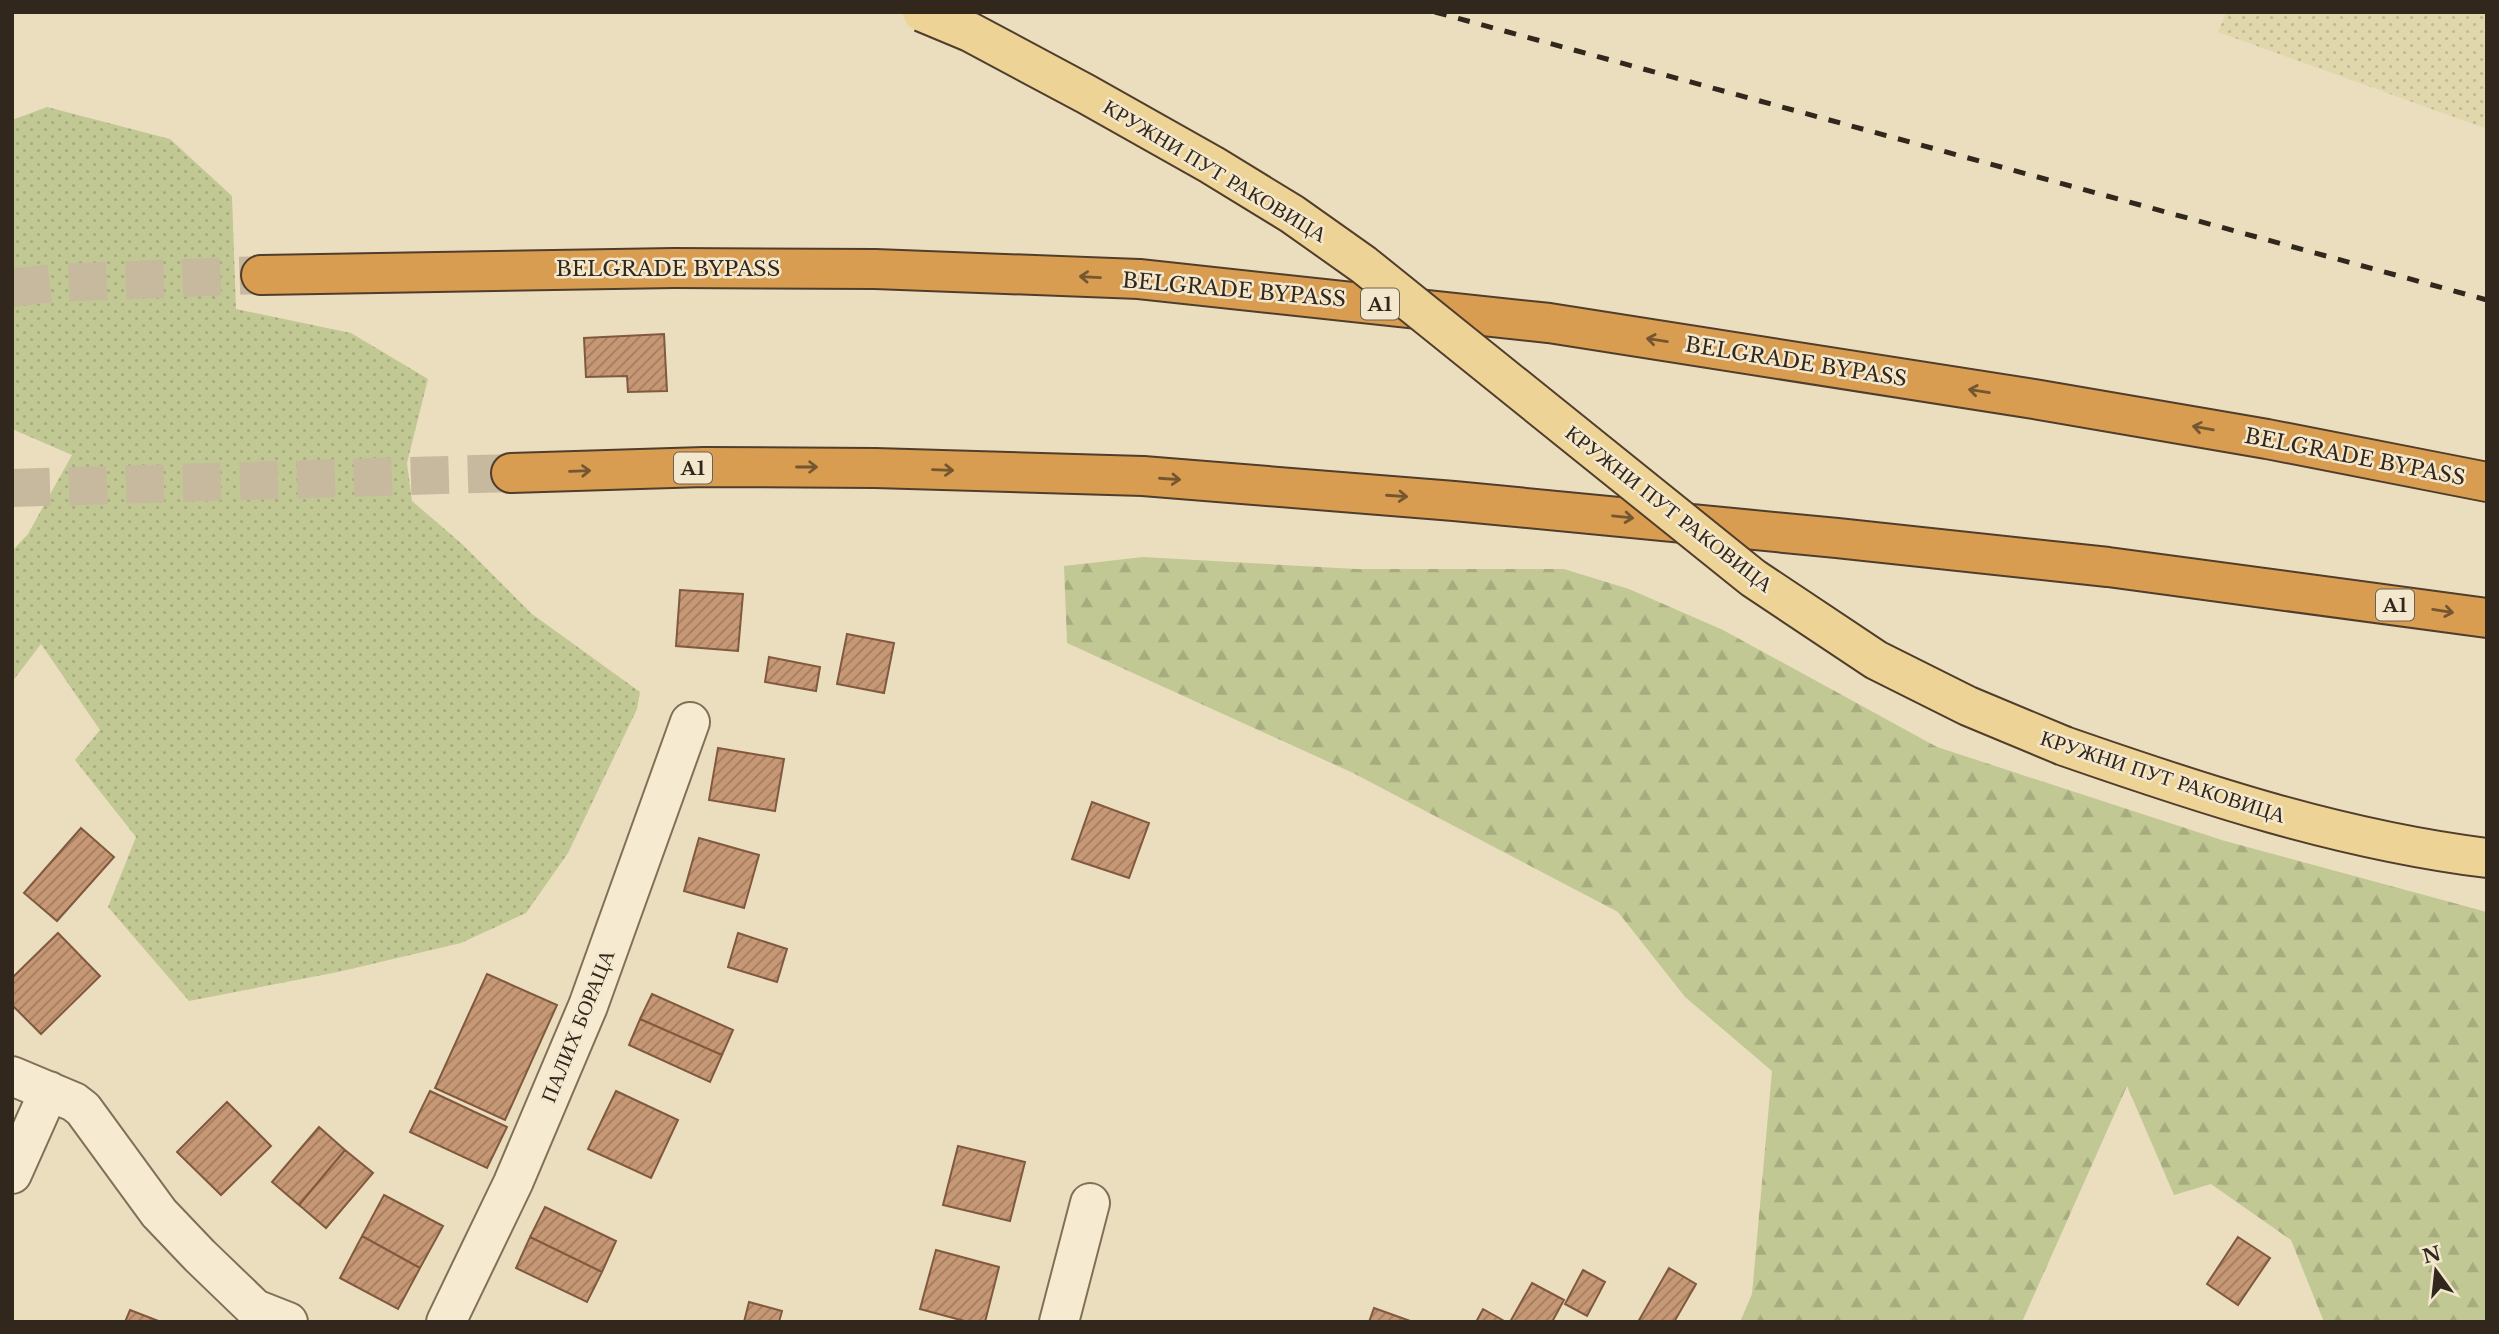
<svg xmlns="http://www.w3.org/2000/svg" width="2499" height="1334" font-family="'Libre Baskerville',serif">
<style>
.farmland{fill:url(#farmland-dots)}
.green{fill:url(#green-dots)}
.forest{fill:url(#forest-firs)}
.building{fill:url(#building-hatch);stroke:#80593f;stroke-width:2}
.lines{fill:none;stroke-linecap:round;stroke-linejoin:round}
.highway-tunnel{stroke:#c6b99e;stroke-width:38;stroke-dasharray:38 19;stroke-linecap:butt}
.minor-casing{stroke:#826f58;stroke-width:42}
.major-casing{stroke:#503d2c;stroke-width:42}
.highway-casing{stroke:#503d2c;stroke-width:42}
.minor{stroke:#f6ebd0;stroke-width:38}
.major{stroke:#eed396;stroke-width:38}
.highway{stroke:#d89d51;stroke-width:38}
.rail{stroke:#32271c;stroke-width:5;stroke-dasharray:12 12;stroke-linecap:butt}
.major-bridge-casing{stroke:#503d2c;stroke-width:42;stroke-linecap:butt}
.major-bridge{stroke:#eed396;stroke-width:38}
.oneway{stroke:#745631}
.labels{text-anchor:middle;stroke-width:5;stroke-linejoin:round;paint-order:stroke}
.shield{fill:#f3e8cd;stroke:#6c6151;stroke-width:2}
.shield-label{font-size:19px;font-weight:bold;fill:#32271c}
.street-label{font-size:21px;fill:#32271c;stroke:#f3e8cd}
</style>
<defs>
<pattern id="farmland-dots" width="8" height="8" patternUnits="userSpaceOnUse" patternTransform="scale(1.75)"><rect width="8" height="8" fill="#e0d8ac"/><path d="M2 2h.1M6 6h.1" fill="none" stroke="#c1b993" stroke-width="1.8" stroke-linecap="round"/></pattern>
<pattern id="green-dots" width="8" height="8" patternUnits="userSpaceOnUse" patternTransform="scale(1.75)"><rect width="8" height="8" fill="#c1c893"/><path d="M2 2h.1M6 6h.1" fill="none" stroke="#a6ac7e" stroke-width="1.8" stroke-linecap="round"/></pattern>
<pattern id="forest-firs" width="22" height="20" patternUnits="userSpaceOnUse" patternTransform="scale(1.75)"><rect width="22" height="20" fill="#c1c893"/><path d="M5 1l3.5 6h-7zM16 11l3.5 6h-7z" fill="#a6ac7e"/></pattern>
<pattern id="building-hatch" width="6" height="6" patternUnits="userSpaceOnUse" patternTransform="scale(1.75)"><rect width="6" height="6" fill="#c79875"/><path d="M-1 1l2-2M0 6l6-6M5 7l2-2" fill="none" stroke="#a27c5f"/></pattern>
</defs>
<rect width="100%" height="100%" fill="#ebdebe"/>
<!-- farmland -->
<path class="farmland" d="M 2226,12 L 2487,12 L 2487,129 L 2218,32 Z"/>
<!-- green -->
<path class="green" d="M 47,107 L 170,139 L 232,196 L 236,309 L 351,333 L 428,379 L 407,463 L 412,501 L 462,544 L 532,614 L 640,692 L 637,709 L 568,853 L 526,913 L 461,943 L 338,972 L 189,1001 L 108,907 L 136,837 L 75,760 L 100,730 L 41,644 L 12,682 L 12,551 L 28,534 L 72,455 L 12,429 L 12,120 Z"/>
<!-- forest -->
<path class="forest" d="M 1143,557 L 1356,569 L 1564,569 L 1629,589 L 1723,630 L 1937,747 L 2225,841 L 2487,912 L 2487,1322 L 2324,1322 L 2291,1240 L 2211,1184 L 2174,1195 L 2127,1086 L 2022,1322 L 1740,1322 L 1752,1294 L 1772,1071 L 1685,997 L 1618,912 L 1353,773 L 1067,643 L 1064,566 Z"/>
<!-- building -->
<path class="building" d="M 664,334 L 667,391 L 628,392 L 627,376 L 586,377 L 584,338 Z
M 680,590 L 743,594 L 738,651 L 676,646 Z
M 847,634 L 894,643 L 884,693 L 837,684 Z
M 769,657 L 820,667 L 816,691 L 765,682 Z
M 718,748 L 784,759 L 775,811 L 709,800 Z
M 1092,802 L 1149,823 L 1129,878 L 1072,859 Z
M 81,828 L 114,857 L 57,921 L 24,893 Z
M 699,838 L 759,855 L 744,908 L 684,891 Z
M 58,933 L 100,976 L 41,1034 L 12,1005 L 12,978 Z
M 738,933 L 787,949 L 777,982 L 728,967 Z
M 487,974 L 557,1005 L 505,1120 L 435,1088 Z
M 652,994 L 733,1030 L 722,1055 L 640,1019 Z
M 640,1019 L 722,1055 L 710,1082 L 629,1045 Z
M 430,1091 L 507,1127 L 487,1168 L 410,1132 Z
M 616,1091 L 678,1120 L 651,1178 L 588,1149 Z
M 227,1102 L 271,1146 L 221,1195 L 177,1152 Z
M 319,1127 L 345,1150 L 299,1205 L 272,1182 Z
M 958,1146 L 1025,1162 L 1010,1221 L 943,1205 Z
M 345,1150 L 373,1173 L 326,1228 L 299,1205 Z
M 384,1195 L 443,1226 L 420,1268 L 362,1236 Z
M 545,1207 L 616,1241 L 602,1272 L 530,1237 Z
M 362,1236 L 420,1268 L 398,1309 L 340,1278 Z
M 530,1237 L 602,1272 L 587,1302 L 516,1268 Z
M 2238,1237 L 2270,1258 L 2238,1305 L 2207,1284 Z
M 936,1250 L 999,1267 L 985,1322 L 968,1322 L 920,1309 Z
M 1669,1268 L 1696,1284 L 1674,1322 L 1638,1322 Z
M 1583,1270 L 1605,1282 L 1587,1316 L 1565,1304 Z
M 1532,1283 L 1564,1300 L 1552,1322 L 1510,1322 Z
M 749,1302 L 782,1311 L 779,1322 L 744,1322 Z
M 1374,1308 L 1413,1322 L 1369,1322 Z
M 1483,1309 L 1506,1322 L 1476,1322 Z
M 130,1310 L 161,1322 L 125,1322 Z"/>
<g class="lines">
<!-- highway-tunnel -->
<path class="highway-tunnel" d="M 12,288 L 53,283 L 261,275
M 12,488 L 511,473"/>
<defs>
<path id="minor" d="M 12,1076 L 74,1102 L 83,1109 L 159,1213 L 200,1256 L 255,1309 L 288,1322
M 12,1174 L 49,1091
M 446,1322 L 513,1183 L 588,1006 L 690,722
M 1059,1322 L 1090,1203"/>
<path id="major" d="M 2064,746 C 2202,794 2341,840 2487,858"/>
<path id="highway" d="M 261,275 L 674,268 L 875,269 L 1139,279 L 1549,323 L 2034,399 L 2267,439 L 2487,482
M 511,473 L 704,467 L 875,468 L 1143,476 L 1454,501 L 1837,538 L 2108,567 L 2487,618"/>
</defs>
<!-- minor casing -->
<use href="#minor" class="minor-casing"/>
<!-- major casing -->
<use href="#major" class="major-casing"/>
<!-- highway casing -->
<use href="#highway" class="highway-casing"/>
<!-- minor -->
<use href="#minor" class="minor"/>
<!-- major -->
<use href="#major" class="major"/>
<!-- highway -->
<use href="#highway" class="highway"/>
<!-- rail -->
<path class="rail" d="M 1435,12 L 2487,300"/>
<defs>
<path id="major-bridge" d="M 922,12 L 970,32 L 1086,94 L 1212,165 L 1292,214 L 1364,265 L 1753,578 L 1876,660 L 1968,706 L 2064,746"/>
</defs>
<!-- major-bridge casing -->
<use href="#major-bridge" class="major-bridge-casing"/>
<!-- major-bridge -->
<use href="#major-bridge" class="major-bridge"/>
</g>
<!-- one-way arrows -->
<defs><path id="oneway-shaft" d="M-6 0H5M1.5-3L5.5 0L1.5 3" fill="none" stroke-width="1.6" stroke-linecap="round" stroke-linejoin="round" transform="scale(1.75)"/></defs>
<g class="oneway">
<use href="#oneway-shaft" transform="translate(1090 277) rotate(-177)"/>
<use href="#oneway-shaft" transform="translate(1657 340) rotate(-171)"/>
<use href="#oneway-shaft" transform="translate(1979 391) rotate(-171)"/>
<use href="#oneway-shaft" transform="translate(2203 428) rotate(-170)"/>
<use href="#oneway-shaft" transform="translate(807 467)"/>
<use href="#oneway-shaft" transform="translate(943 470) rotate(2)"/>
<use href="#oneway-shaft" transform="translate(580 471) rotate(-2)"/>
<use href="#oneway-shaft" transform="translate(1170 479) rotate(4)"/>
<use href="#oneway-shaft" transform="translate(1397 496) rotate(4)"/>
<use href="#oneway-shaft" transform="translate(1623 517) rotate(6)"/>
<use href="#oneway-shaft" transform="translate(2443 611) rotate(9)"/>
</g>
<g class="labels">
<!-- shield labels -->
<g class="shield">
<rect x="1361" y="288.5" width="38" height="31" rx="5"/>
<rect x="674" y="452.5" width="38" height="31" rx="5"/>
<rect x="2376" y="589.5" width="38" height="31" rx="5"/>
</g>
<g class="shield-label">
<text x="1380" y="311">A1</text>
<text x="693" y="475">A1</text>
<text x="2395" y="612">A1</text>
</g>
<!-- street labels -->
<g class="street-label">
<text transform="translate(1215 171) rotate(31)" y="7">КРУЖНИ ПУТ РАКОВИЦА</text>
<text x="668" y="276">BELGRADE BYPASS</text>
<text transform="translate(1234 290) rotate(5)" y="7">BELGRADE BYPASS</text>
<text transform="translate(1796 362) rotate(9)" y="7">BELGRADE BYPASS</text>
<text transform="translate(2355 457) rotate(11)" y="7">BELGRADE BYPASS</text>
<text transform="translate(1669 509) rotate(38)" y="7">КРУЖНИ ПУТ РАКОВИЦА</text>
<text transform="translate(2163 777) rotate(18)" y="7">КРУЖНИ ПУТ РАКОВИЦА</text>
<text transform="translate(578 1026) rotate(-68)" y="7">ПАЛИХ БОРАЦА</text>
</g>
</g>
<!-- border -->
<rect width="2499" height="1334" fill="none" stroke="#32271c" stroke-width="28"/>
<!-- north arrow -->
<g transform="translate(2436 1271) rotate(345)" stroke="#f3e8cd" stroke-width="5" paint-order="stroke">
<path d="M0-5L12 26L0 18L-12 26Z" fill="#32271c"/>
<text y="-10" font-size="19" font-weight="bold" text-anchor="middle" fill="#32271c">N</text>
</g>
</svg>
